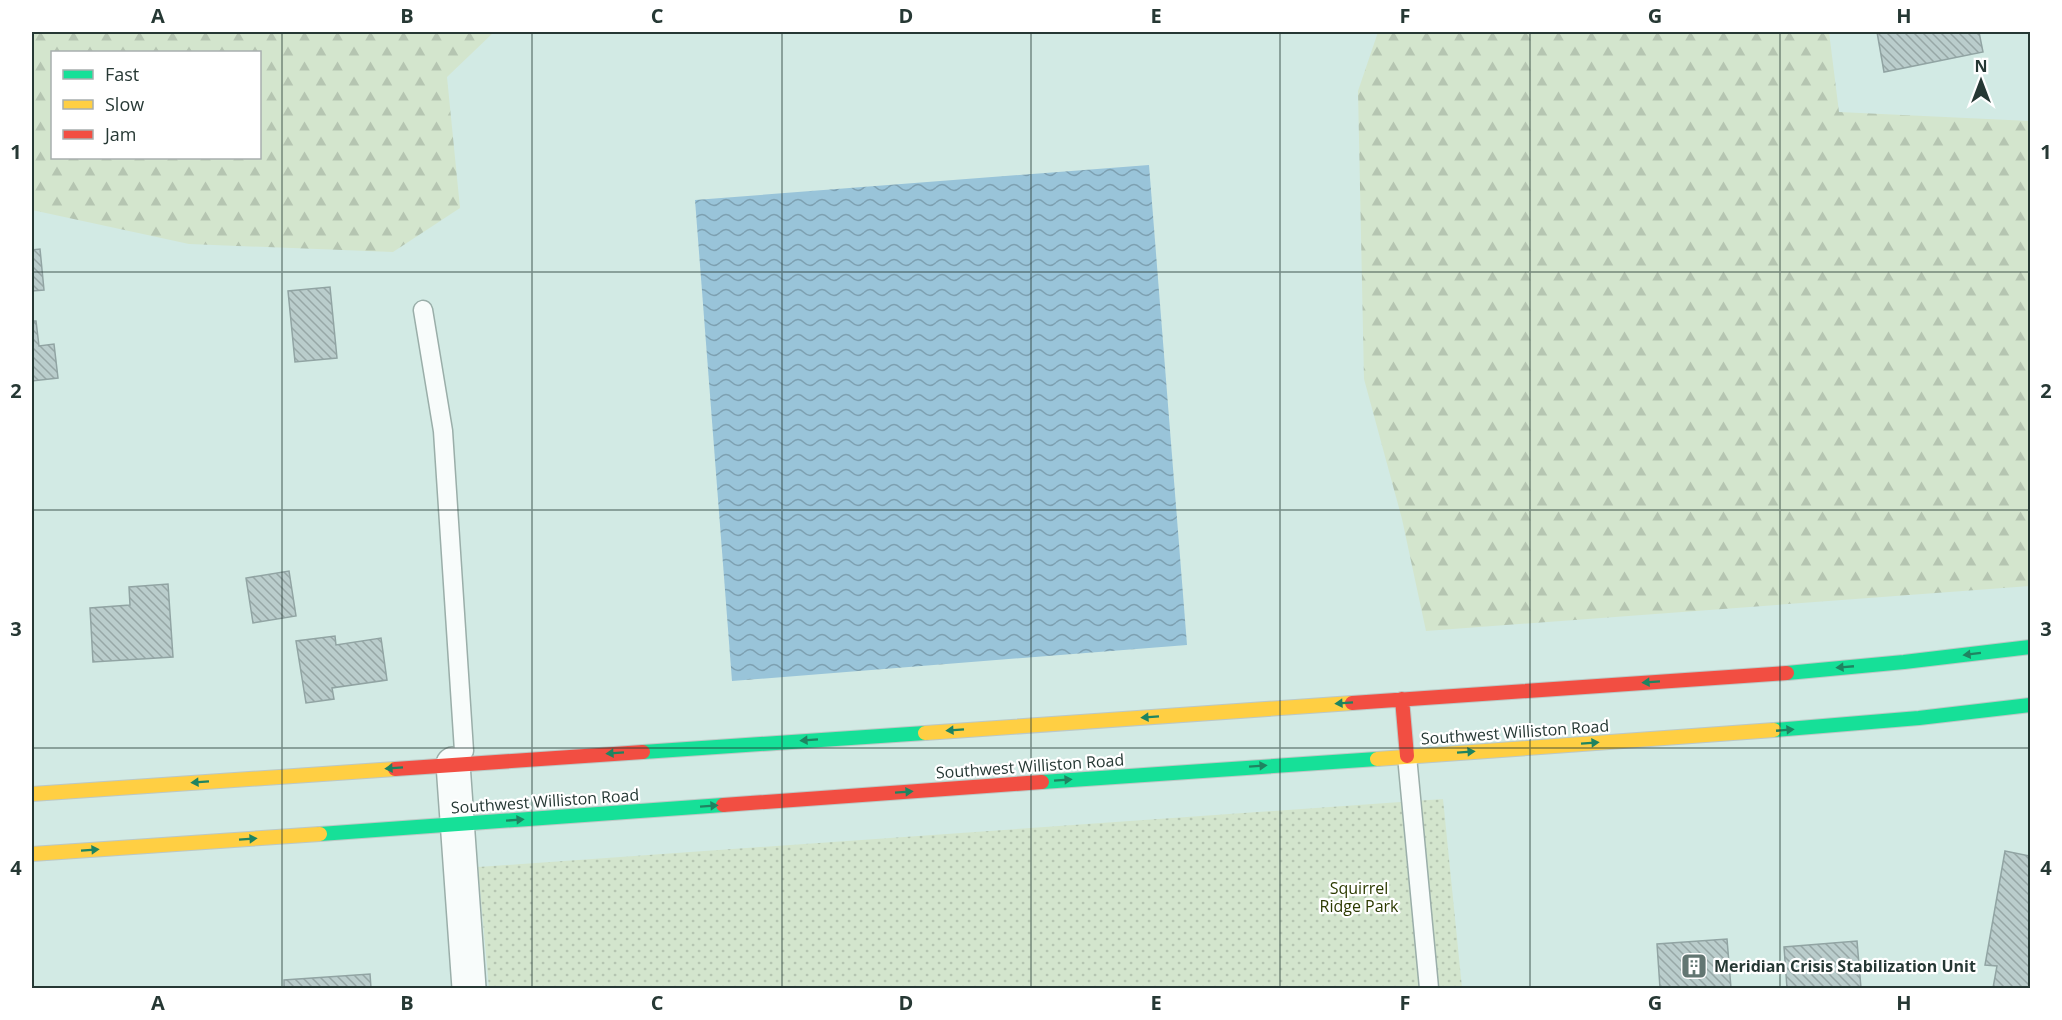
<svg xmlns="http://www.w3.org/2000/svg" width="2062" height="1020" font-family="'Open Sans',sans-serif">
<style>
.forest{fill:url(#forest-firs);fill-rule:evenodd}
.park{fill:url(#park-dots)}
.water{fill:url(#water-waves)}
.building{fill:url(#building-back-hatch);stroke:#91a4a3;stroke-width:1.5}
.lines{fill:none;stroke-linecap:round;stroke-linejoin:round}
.lane-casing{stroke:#9aaea9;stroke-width:21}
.street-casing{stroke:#9aaea9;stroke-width:36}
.fast-casing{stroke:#bcc8c5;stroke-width:16}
.slow-casing{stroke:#bcc8c5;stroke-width:16}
.jam-casing{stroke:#bcc8c5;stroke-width:16}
.lane{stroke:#f8fcfb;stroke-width:18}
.street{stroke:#f8fcfb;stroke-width:33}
.fast{stroke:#16e098;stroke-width:14}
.slow{stroke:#ffcf43;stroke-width:14}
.jam{stroke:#f24e42;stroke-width:14}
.oneway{fill:#1f8461}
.grid{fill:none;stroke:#263834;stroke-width:1.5;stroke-opacity:0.55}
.labels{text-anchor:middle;stroke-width:4.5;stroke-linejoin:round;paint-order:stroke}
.street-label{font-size:16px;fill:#263834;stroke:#fff}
.park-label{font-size:16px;fill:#2c3a00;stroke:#fff}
.poi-label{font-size:16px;font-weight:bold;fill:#263834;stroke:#fff;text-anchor:start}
.neatline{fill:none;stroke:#263834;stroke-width:2}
.grid-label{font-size:20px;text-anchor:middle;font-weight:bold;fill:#263834}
</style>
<defs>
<pattern id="forest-firs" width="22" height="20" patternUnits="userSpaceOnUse" patternTransform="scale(1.5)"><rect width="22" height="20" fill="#d3e5cd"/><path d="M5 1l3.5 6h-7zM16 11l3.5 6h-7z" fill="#b5c5b1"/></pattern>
<pattern id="park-dots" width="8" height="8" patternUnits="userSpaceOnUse" patternTransform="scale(1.5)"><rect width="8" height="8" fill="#d3e5cd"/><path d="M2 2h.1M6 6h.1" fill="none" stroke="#b5c5b1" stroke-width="1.8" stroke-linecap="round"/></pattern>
<pattern id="water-waves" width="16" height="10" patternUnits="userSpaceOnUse" patternTransform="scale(1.5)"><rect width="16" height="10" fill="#99c4d9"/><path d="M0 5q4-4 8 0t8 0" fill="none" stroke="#7da0b1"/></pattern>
<pattern id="building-back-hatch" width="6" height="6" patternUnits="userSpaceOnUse" patternTransform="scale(1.5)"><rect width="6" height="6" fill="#bacdcc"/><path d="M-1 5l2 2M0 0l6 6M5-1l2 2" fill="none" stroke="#97a7a6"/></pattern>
</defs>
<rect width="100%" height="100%" fill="#d2eae4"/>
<!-- forest -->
<path class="forest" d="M 32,32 L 494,32 L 447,77 L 460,208 L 393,252 L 189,244 L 32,210 ZM 52,52 L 260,52 L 260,158 L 52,158 Z
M 1378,32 L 1829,32 L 1839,112 L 2030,121 L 2030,586 L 1426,631 L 1402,519 L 1364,379 L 1358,91 Z"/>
<!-- park -->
<path class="park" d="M 1443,799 L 1462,988 L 489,988 L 478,867 Z"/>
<!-- water -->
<path class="water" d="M 1149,165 L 1187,645 L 732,681 L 695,200 Z"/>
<!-- building -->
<path class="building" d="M 1877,32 L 1979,32 L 1983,52 L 1884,72 Z
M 40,249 L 44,290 L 32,291 L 32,250 Z
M 330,287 L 337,358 L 295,362 L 288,291 Z
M 32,321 L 36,321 L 39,346 L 54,344 L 58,378 L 32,381 Z
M 289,571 L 296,616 L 253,623 L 246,578 Z
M 168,584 L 173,657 L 93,662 L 90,608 L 130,605 L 129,587 Z
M 335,636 L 336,645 L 381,638 L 387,680 L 332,688 L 334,699 L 306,703 L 296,641 Z
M 2005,851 L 2030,856 L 2030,988 L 1993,988 L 1997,966 L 1985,965 Z
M 1727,939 L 1731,988 L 1660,988 L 1657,944 Z
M 1857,941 L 1861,988 L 1787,988 L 1784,947 Z
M 370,974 L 371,988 L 284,988 L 284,980 Z"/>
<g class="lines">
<defs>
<path id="lane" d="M 423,310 L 443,431 L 464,751 L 453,764
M 1407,756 L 1429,988"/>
<path id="street" d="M 453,764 L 469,988"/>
<path id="fast" d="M 1787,673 L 1904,662 L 2030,647
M 1774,730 L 1919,718 L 2030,705
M 643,752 L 925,733
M 1042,782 L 1377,759
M 320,834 L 723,805"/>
<path id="slow" d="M 925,733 L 1352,703
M 1377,759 L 1774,730
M 32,794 L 395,769
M 32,854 L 320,834"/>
<path id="jam" d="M 1402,699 L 1407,756
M 1352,703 L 1787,673
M 395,769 L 643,752
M 723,805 L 1042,782"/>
</defs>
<!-- lane casing -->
<use href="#lane" class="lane-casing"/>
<!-- street casing -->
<use href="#street" class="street-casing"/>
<!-- fast casing -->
<use href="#fast" class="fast-casing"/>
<!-- slow casing -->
<use href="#slow" class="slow-casing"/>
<!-- jam casing -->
<use href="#jam" class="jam-casing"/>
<!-- lane -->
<use href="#lane" class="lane"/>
<!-- street -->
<use href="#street" class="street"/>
<!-- fast -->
<use href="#fast" class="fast"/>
<!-- slow -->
<use href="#slow" class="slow"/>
<!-- jam -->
<use href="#jam" class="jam"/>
</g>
<!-- one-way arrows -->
<defs><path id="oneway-solid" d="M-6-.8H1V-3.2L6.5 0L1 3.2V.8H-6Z" transform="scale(1.5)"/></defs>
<g class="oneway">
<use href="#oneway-solid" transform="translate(1972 654) rotate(173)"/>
<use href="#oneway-solid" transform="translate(1845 667) rotate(175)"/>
<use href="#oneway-solid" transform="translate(1651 682) rotate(176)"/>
<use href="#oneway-solid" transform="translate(1344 703) rotate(176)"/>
<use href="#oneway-solid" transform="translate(1150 717) rotate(176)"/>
<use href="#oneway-solid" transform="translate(955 730) rotate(176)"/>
<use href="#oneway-solid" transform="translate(1785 730) rotate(-5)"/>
<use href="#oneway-solid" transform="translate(809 740) rotate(176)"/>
<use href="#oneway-solid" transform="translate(1590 743) rotate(-4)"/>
<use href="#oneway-solid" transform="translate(1466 752) rotate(-4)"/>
<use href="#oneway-solid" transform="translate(615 753) rotate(176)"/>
<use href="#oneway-solid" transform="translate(1258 766) rotate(-4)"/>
<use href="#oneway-solid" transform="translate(394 768) rotate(176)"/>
<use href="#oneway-solid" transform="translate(1063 780) rotate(-4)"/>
<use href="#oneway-solid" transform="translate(200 782) rotate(176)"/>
<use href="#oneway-solid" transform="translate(904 792) rotate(-4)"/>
<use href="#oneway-solid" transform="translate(709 806) rotate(-4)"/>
<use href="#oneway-solid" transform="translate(515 820) rotate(-4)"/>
<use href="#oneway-solid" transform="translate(248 839) rotate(-4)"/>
<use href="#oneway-solid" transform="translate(90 850) rotate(-4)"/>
</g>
<!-- grid -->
<path class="grid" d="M 282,32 L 282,988M 532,32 L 532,988M 782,32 L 782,988M 1031,32 L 1031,988M 1280,32 L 1280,988M 1530,32 L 1530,988M 1780,32 L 1780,988M 32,272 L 2030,272M 32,510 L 2030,510M 32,748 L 2030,748"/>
<!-- icons -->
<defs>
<symbol id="building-square" viewBox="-11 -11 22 22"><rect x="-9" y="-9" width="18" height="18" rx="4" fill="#627672" stroke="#fff"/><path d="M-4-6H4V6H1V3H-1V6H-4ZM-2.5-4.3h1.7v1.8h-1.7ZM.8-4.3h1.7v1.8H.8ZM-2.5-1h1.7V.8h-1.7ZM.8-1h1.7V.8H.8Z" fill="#fff"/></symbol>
</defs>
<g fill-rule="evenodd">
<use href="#building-square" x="1679" y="951" width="30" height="30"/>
</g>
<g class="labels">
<!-- street labels -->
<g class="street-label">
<text transform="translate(1515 732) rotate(-4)" y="6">Southwest Williston Road</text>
<text transform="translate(1030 766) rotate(-4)" y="6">Southwest Williston Road</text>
<text transform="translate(545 801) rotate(-4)" y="6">Southwest Williston Road</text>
</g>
<!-- park labels -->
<g class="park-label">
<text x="1359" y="894">Squirrel<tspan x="1359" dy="18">Ridge Park</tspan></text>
</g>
<!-- poi labels -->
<g class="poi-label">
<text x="1714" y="972">Meridian Crisis Stabilization Unit</text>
</g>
</g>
<!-- border -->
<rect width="2062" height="1020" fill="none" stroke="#ffffff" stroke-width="66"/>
<!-- legend -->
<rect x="51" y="51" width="210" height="108" fill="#ffffff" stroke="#a8afae" stroke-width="1.5"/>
<rect x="63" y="70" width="30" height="9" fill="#16e098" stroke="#a8afae" stroke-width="1.5"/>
<text x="105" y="81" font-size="18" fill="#263834">Fast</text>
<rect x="63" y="100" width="30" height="9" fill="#ffcf43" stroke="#a8afae" stroke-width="1.5"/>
<text x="105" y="111" font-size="18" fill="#263834">Slow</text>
<rect x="63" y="130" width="30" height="9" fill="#f24e42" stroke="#a8afae" stroke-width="1.5"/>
<text x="105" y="141" font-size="18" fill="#263834">Jam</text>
<!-- north arrow -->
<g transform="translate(1981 81)" stroke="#ffffff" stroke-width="4.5" paint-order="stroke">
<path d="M0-4.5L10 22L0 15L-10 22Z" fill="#263834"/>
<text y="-9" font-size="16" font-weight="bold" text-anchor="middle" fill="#263834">N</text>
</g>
<rect x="33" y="33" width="1996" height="954" class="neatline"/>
<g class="grid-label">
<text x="158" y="23">A</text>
<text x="407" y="23">B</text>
<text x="657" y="23">C</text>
<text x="906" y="23">D</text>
<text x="1156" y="23">E</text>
<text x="1405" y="23">F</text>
<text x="1655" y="23">G</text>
<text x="1904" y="23">H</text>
<text x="16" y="159">1</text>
<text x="2046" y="159">1</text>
<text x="16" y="398">2</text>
<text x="2046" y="398">2</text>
<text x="16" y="636">3</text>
<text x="2046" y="636">3</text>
<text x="16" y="875">4</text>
<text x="2046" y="875">4</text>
<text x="158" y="1010">A</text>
<text x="407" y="1010">B</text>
<text x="657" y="1010">C</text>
<text x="906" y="1010">D</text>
<text x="1156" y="1010">E</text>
<text x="1405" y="1010">F</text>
<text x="1655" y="1010">G</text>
<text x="1904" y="1010">H</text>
</g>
</svg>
